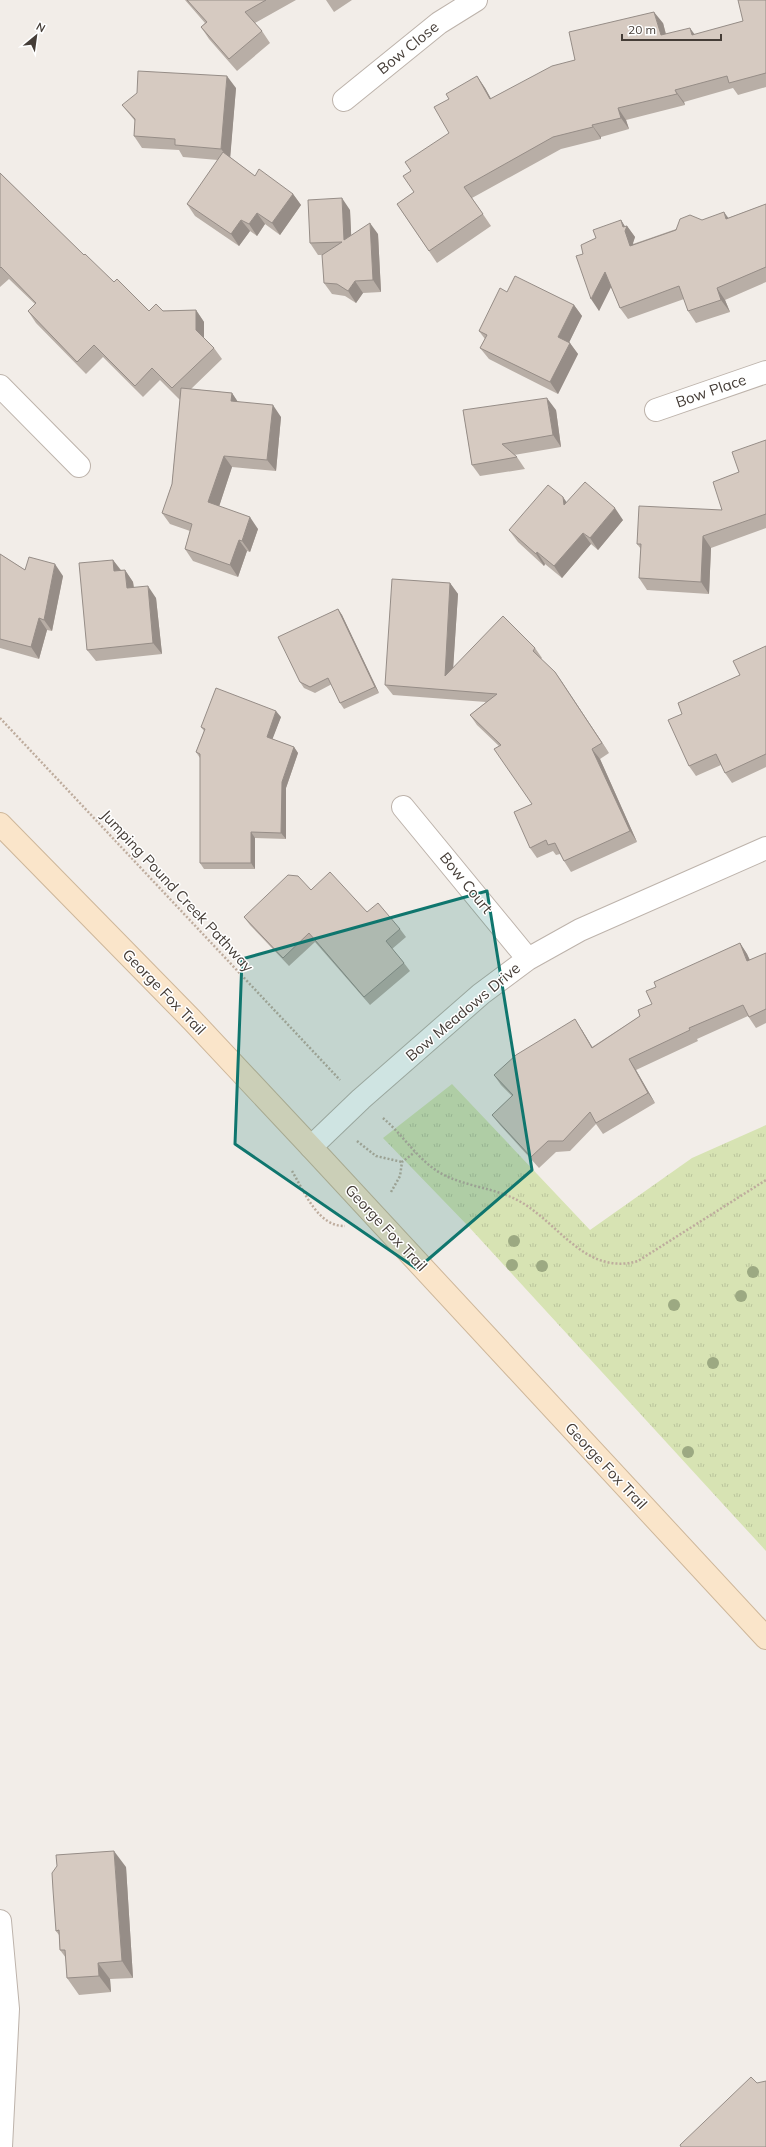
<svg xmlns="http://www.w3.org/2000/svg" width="766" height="2147" font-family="Mulish,sans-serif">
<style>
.park{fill:url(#park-tufts)}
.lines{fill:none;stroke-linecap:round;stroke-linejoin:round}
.street-casing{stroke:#bdb3ab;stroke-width:24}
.secondary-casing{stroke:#ceb79a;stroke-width:24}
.path{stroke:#beac9d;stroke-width:2.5;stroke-dasharray:2 2;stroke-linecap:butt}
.street{stroke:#fff;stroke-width:22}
.secondary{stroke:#fae5ca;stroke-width:22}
.tree{fill:#9ca982}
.wall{fill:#b8aea6}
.shaded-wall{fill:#968d87}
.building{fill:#d6cac1;stroke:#968d87}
.marked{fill:#0f766e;fill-opacity:0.2;stroke:#0f766e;stroke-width:3;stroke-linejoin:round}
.labels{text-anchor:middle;stroke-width:3;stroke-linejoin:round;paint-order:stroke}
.street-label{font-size:15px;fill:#453d37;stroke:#fff}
</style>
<defs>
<pattern id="park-tufts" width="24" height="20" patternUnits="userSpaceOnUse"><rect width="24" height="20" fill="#d7e3b3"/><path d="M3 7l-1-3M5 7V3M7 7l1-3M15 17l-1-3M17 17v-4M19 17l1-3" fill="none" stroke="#bac49b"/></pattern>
</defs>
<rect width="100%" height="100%" fill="#f2ede8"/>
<!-- park -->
<path class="park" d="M 452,1084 L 590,1230 L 692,1158 L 766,1125 L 766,1551 L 469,1227 L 383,1138 Z"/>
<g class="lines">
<defs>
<path id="street" d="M 344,100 L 439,23 L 476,0
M 0,386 L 79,466
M 656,410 L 766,372
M 403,807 L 528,959
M 311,1147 L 361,1099 L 481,994 L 528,959 L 580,930 L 766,848
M 0,1921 L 8,2009 L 1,2147"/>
<path id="secondary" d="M 0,824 L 192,1020 L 311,1147 L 766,1638"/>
</defs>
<!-- street casing -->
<use href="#street" class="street-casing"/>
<!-- secondary casing -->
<use href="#secondary" class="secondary-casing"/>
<!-- path -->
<path class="path" d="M 0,718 L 340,1080
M 383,1118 C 402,1134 416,1157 437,1171 C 459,1185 488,1187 511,1197 C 556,1216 582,1277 638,1261 L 766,1180
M 357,1141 L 376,1156 L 402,1162
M 292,1171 C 304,1191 318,1227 345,1226
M 391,1192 L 400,1176 L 402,1162 L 415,1152"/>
<!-- street -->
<use href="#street" class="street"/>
<!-- secondary -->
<use href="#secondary" class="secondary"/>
</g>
<!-- trees -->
<g class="tree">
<circle cx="514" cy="1241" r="6"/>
<circle cx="512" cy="1265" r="6"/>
<circle cx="542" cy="1266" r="6"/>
<circle cx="753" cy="1272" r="6"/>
<circle cx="741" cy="1296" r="6"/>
<circle cx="674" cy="1305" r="6"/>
<circle cx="713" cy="1363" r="6"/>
<circle cx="688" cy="1452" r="6"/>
</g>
<!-- wall -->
<path class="wall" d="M 185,0 L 296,0 L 255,23 L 262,31 L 270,43 L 237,71 L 209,39 L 201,27 L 205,23 Z
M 326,0 L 352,0 L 334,12 Z
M 766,0 L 766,87 L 738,95 L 733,88 L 684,102 L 685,105 L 626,120 L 629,129 L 601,137 L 601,139 L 561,149 L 472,198 L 491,226 L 437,263 L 397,204 L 414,192 L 411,171 L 449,133 L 449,99 L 477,76 L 485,88 L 491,99 L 575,60 L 663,23 L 666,34 L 695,35 L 743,21 Z
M 236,88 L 230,157 L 255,176 L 293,194 L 301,205 L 280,235 L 265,224 L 257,236 L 250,231 L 239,246 L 195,216 L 187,204 L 218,160 L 183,157 L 179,150 L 142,148 L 134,136 L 135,121 L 122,105 Z
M 0,173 L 84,255 L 114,282 L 149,311 L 196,310 L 204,322 L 204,338 L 214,348 L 222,359 L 191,389 L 232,393 L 237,401 L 281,417 L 276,471 L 232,467 L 219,506 L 258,529 L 250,552 L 247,551 L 238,577 L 193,561 L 185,549 L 190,531 L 170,524 L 162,513 L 172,484 L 180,400 L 160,380 L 143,397 L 103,357 L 86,374 L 36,323 L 28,311 L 35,304 L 9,279 L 0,287 Z
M 766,204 L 766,282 L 725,300 L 730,312 L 696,323 L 688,311 L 684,299 L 628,319 L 620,308 L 611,287 L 599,311 L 583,254 L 621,220 L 625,227 L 627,226 L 635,237 L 633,243 L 633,244 L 702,220 L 728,218 Z
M 350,210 L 351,235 L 378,234 L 381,292 L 363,293 L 356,303 L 345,296 L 332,294 L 324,283 L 323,255 L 318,255 L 310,243 Z
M 507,292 L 574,305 L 582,316 L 569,342 L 578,354 L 558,394 L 489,359 L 480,348 L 485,339 L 479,331 Z
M 463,410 L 556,410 L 561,447 L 514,455 L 517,457 L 525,469 L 480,476 L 472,465 Z
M 766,440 L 766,528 L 711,548 L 709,594 L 647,590 L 639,578 L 641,549 L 637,544 L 722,510 L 739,472 Z
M 563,497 L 567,503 L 623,520 L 598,550 L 591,544 L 562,578 L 545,564 L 544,566 L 518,542 L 509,530 Z
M 0,554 L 25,570 L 63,576 L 52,631 L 47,630 L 39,659 L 0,648 Z
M 113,560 L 121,570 L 125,570 L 133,582 L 134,587 L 156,598 L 162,654 L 96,661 L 87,650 Z
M 450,583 L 458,594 L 453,667 L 535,648 L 542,658 L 541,659 L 555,672 L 562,682 L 609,753 L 600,759 L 637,842 L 571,872 L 564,861 L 560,854 L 556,855 L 553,851 L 537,858 L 530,848 L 532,804 L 499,746 L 477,725 L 470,715 L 486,702 L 393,695 L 385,685 Z
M 338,609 L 342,615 L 379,693 L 344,709 L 340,703 L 332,684 L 315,693 L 304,688 L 300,682 Z
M 766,646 L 766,767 L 732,783 L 725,773 L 721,765 L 696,776 L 689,766 L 682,714 L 740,675 Z
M 281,717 L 272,739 L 294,747 L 298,753 L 286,788 L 286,839 L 255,838 L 255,869 L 204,869 L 200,863 L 200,758 L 196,752 L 204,731 L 201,727 Z
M 311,890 L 367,912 L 400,929 L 406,937 L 392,949 L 404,963 L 410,971 L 370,1005 L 315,942 L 289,966 L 250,925 L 244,917 Z
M 740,943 L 747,954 L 750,960 L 766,953 L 766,1023 L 756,1028 L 748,1016 L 697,1039 L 698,1041 L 636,1070 L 655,1103 L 603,1134 L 596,1124 L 570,1151 L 556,1152 L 539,1168 L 500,1125 L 492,1115 L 512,1096 L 501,1085 L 494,1075 L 582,1030 L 592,1047 L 640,1016 L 652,1004 L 656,987 Z
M 126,1867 L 133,1978 L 110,1979 L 111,1992 L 79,1995 L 67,1978 L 66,1958 L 60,1950 L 59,1935 L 56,1931 Z"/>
<!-- shaded-wall -->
<path class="shaded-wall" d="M 654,12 L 663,23 L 669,47 L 661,35 Z
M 690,28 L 698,39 L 692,35 Z
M 227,76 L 236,88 L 230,160 L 221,149 Z
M 477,76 L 485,88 L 498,111 L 490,99 Z
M 675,90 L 684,102 L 685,105 L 677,94 Z
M 618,108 L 626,120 L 629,129 L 621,118 Z
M 592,125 L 601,137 L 601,139 L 593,127 Z
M 293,194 L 301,205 L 280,235 L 272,223 Z
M 342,198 L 350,210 L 352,252 L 344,240 Z
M 724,212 L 732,223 L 726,219 Z
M 257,213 L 265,224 L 257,236 L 249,224 Z
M 241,220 L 250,231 L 239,246 L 231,234 Z
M 621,220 L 626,228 L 627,226 L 635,237 L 633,243 L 638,257 L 630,246 Z
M 370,223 L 378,234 L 381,292 L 373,280 Z
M 605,272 L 613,283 L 599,311 L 591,299 Z
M 355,281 L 363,293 L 356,303 L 348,291 Z
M 717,288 L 725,300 L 730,312 L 721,300 Z
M 574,305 L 582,316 L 566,349 L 558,337 Z
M 196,310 L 204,322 L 204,342 L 196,330 Z
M 570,343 L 578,354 L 558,394 L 550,382 Z
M 232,393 L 240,405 L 231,401 Z
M 547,398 L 556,410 L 561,447 L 553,435 Z
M 273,405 L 281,417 L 276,471 L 267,460 Z
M 224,456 L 232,467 L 217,513 L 208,502 Z
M 563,497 L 571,509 L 564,505 Z
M 615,508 L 623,520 L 598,550 L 590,538 Z
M 250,517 L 258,529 L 250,552 L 242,541 Z
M 583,533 L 591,544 L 562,578 L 554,566 Z
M 703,536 L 711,548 L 709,594 L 701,582 Z
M 239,540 L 247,551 L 238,577 L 230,565 Z
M 537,552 L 545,564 L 544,566 L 536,554 Z
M 113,560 L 122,572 L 114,571 Z
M 55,564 L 63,576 L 52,631 L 44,620 Z
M 125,570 L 133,582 L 135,600 L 127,588 Z
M 450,583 L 458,594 L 452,686 L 445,676 Z
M 148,586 L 156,598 L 162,654 L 153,643 Z
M 338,609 L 342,615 L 379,693 L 375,687 Z
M 39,618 L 47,630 L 39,659 L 31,647 Z
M 555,672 L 562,682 L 609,753 L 602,743 Z
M 276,711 L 281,717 L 271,743 L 267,737 Z
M 294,747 L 298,753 L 286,788 L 286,839 L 281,833 L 282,782 Z
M 592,749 L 600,759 L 637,842 L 630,831 Z
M 251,832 L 255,838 L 255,869 L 251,863 Z
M 740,943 L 747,954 L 755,972 L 747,961 Z
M 575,1019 L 582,1030 L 599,1058 L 592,1048 Z
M 629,1059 L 636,1070 L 655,1103 L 648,1093 Z
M 114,1851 L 126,1867 L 133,1978 L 122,1961 Z
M 98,1963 L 110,1979 L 111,1992 L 99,1976 Z"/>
<!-- building -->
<path class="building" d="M 187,0 L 266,0 L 245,12 L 262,31 L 229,59 L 201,27 L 207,22 Z
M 738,0 L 766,0 L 766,73 L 729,83 L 727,76 L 675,90 L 677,94 L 618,108 L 621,118 L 592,125 L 593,127 L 553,137 L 464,187 L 483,214 L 429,251 L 397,204 L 414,192 L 403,176 L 411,171 L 405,162 L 449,133 L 434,107 L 449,99 L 446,94 L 477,76 L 490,99 L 552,66 L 575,60 L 569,32 L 654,12 L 661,35 L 690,28 L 692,35 L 743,21 Z
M 138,71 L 227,76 L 221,149 L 175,145 L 175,139 L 134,136 L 135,119 L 122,105 L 137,93 Z
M 223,152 L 255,176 L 259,169 L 293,194 L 272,223 L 257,213 L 249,224 L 241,220 L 231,234 L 187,204 Z
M 0,173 L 84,255 L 85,254 L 114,282 L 117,279 L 149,311 L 156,304 L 163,311 L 196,310 L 196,330 L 214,348 L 172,388 L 152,368 L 135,386 L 94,345 L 77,362 L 28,311 L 36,303 L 1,267 L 0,268 Z
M 342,198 L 344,240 L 370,223 L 373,280 L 355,281 L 348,291 L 337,284 L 324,283 L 322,255 L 342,242 L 310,243 L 308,200 Z
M 766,204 L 766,267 L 717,288 L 721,300 L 688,311 L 679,286 L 620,308 L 605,272 L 591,299 L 576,256 L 583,254 L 581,245 L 596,238 L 593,230 L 621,220 L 623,227 L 627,226 L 625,231 L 630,246 L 676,230 L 680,219 L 690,215 L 702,220 L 724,212 L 726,219 Z
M 515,276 L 574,305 L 558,337 L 570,343 L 550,382 L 480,348 L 487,335 L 479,331 L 500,288 L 507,292 Z
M 181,388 L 232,393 L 231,401 L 273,405 L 267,460 L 224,456 L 208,502 L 250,517 L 242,541 L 239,540 L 230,565 L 185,549 L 192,524 L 162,513 L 172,484 Z
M 547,398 L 553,435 L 502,444 L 517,457 L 472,465 L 463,410 Z
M 766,440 L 766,514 L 703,536 L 701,582 L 639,578 L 641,544 L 637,544 L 639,506 L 722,510 L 713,482 L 739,472 L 732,452 Z
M 585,482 L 615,508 L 590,538 L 583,533 L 554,566 L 537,552 L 536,554 L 509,530 L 548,485 L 563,497 L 564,505 Z
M 0,554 L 25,570 L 29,557 L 55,564 L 44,620 L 39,618 L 31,647 L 0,639 Z
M 113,560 L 114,571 L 125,570 L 127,588 L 148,586 L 153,643 L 87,650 L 79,563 Z
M 392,579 L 450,583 L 445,676 L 503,616 L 535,648 L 533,651 L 555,672 L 602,743 L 592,749 L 630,831 L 564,861 L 555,843 L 548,845 L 546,840 L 530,848 L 514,812 L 532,804 L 494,749 L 501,745 L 470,715 L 497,694 L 385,685 Z
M 338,609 L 375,687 L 340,703 L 328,678 L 310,687 L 300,682 L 278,637 Z
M 766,646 L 766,754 L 725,773 L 716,754 L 689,766 L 668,720 L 682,714 L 678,703 L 740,675 L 733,661 Z
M 216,688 L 276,711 L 267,737 L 294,747 L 282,782 L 281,833 L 251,832 L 251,863 L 200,863 L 200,754 L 196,752 L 205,729 L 201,727 Z
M 330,872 L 367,912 L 378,903 L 400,929 L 386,941 L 404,963 L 364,997 L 309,933 L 283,958 L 244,917 L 288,875 L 298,876 L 311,890 Z
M 740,943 L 747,961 L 766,953 L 766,1009 L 749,1017 L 743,1005 L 689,1028 L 690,1030 L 629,1059 L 648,1093 L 596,1123 L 590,1112 L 563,1141 L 548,1141 L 531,1157 L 492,1115 L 513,1095 L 494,1075 L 516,1055 L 575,1019 L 592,1048 L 640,1016 L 638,1010 L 652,1004 L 646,991 L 656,987 L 654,982 Z
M 114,1851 L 122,1961 L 98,1963 L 99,1976 L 67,1978 L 65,1950 L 60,1950 L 59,1930 L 56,1931 L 53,1890 L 52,1873 L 57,1866 L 56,1855 Z
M 751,2077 L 757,2083 L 766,2081 L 766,2147 L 681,2147 L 680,2145 Z"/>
<!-- marked area -->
<path class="marked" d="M 487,891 L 532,1170 L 417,1269 L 235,1144 L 242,959 Z"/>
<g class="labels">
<!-- street labels -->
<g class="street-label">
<text transform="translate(408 48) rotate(-39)" y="5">Bow Close</text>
<text transform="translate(711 391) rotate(-19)" y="5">Bow Place</text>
<text transform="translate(466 883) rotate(51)" y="5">Bow Court</text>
<text transform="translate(177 891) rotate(47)" y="5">Jumping Pound Creek Pathway</text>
<text transform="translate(164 992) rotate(46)" y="5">George Fox Trail</text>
<text transform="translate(463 1012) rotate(-40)" y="5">Bow Meadows Drive</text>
<text transform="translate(386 1228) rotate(47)" y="5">George Fox Trail</text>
<text transform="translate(606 1466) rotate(47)" y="5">George Fox Trail</text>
</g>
</g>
<!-- north arrow -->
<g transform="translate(36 36) rotate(29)" stroke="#ffffff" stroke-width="3" paint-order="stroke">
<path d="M0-3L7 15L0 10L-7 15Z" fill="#453d37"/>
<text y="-6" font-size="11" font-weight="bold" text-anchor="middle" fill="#453d37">N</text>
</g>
<!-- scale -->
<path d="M622 34v6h99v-6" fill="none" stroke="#453d37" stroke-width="2"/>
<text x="628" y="34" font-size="12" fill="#453d37" stroke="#ffffff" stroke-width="3" paint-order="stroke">20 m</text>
</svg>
